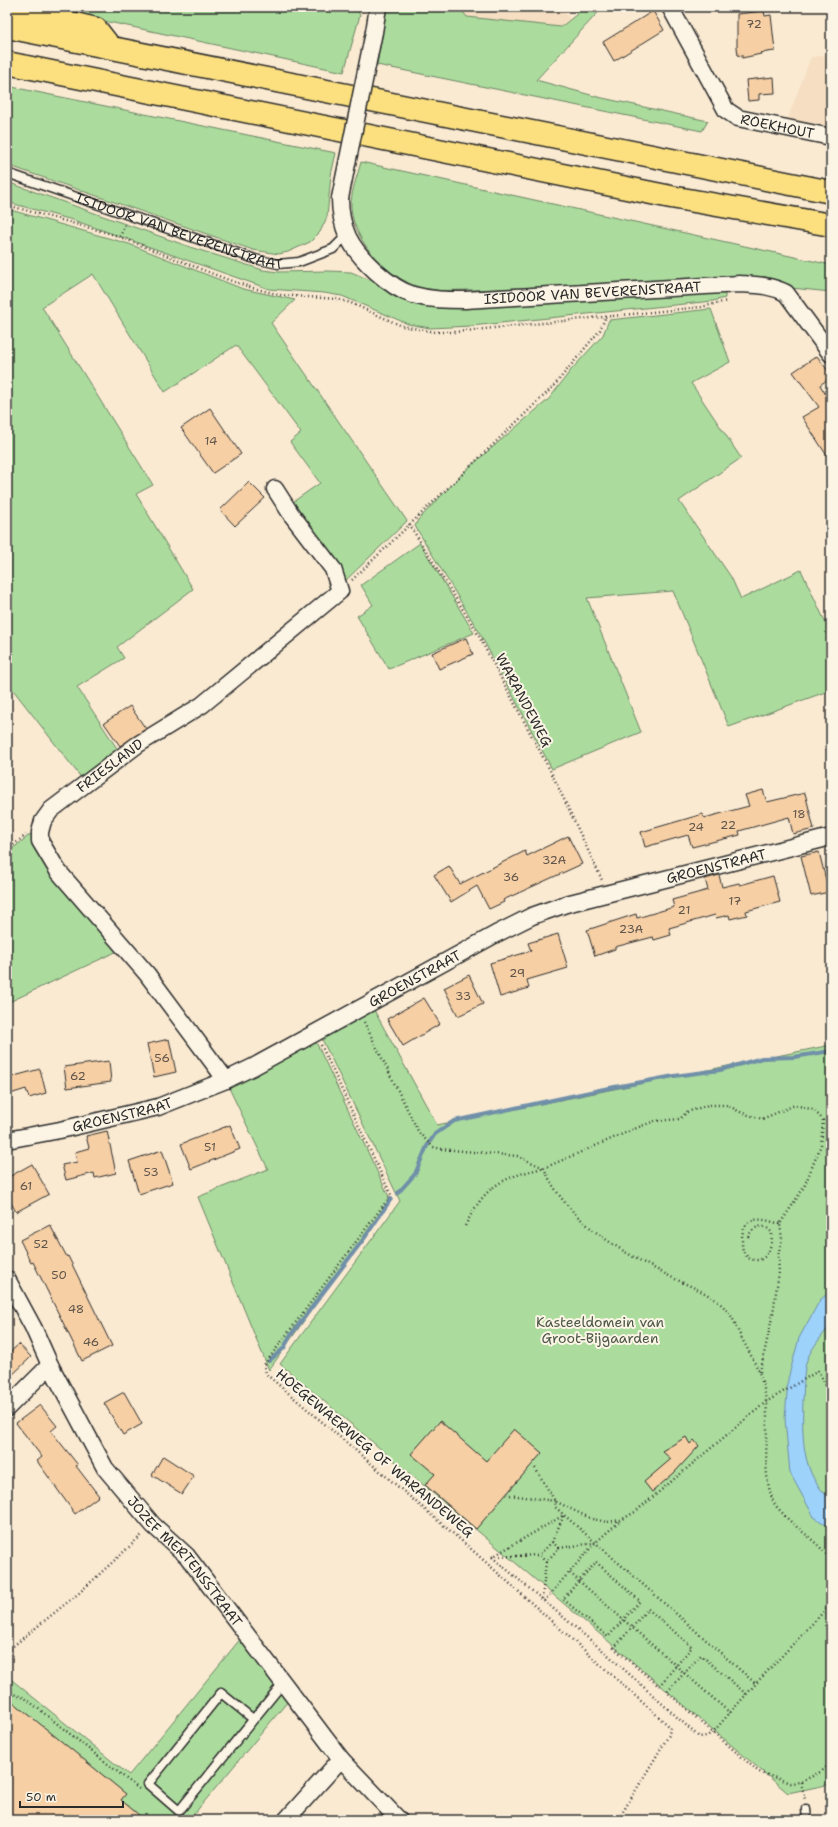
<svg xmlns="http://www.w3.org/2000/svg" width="838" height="1827" font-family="'Shantell Sans',sans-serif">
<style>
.built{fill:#f5dec1}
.green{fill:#abdc9d;stroke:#6b8464}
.water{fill:#9dd2fb;stroke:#6f8fa8}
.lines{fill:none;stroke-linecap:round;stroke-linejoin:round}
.stream{stroke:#6f8fa8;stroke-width:4}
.building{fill:#f6cfa5;stroke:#2b2b2b}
.service-casing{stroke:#2b2b2b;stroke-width:11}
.minor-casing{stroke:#2b2b2b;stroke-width:19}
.motorway-casing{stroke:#2b2b2b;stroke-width:25}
.path{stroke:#2b2b2b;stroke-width:2.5;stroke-dasharray:1 3;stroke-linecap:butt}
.service{stroke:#fcf5e5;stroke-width:8}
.minor{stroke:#fcf5e5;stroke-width:16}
.motorway{stroke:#fce080;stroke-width:22}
.minor-bridge-casing{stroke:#2b2b2b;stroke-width:19;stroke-linecap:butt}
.minor-bridge{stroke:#fcf5e5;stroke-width:16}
.labels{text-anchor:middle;stroke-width:4;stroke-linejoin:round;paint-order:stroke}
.number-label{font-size:12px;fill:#5e544a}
.street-label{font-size:14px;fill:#2b2b2b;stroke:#fcf5e5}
.park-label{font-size:14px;fill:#4b5748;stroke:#fcf5e5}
</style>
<rect width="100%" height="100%" fill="#faead2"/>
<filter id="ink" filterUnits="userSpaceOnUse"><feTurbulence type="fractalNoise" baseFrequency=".025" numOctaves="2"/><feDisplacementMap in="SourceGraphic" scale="8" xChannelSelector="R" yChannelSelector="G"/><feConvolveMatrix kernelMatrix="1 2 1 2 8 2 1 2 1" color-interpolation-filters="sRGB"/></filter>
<g filter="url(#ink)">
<!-- built -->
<path class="built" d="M 459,7 L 560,7 L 570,19 L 561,27 L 466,17 Z
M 831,55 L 831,133 L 788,125 L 789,115 L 811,57 Z"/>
<!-- green -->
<path class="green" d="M 38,7 L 355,7 L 360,15 L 344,72 Z
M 387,7 L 459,7 L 467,17 L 561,27 L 577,14 L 572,7 L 603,7 L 536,80 L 598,97 L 708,121 L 702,131 L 377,65 Z
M 7,86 L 336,153 L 331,175 L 327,217 L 320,232 L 310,242 L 288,252 L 279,254 L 253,250 L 7,165 Z
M 361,162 L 831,265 L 831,292 L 791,288 L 767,277 L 471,290 C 458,290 444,291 431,290 C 394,285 353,244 351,207 C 350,194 358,174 361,162 Z
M 7,182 L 193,248 L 263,270 L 278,272 L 328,271 L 351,272 L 370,280 L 397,296 L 415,304 L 427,307 L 444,308 L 725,293 L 725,298 L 713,301 L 471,326 L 430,328 L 408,324 L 342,296 L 324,293 L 269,289 L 76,221 L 7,202 Z
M 7,209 L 129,244 L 243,289 L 295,300 L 271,323 L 407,521 L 342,584 L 290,504 L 320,483 L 290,442 L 301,433 L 236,345 L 165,392 L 93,274 L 42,307 L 153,485 L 136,494 L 193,589 L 117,647 L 124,658 L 77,687 L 120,753 L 83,780 L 7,682 Z
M 711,309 L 730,362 L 691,383 L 741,458 L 679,501 L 731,577 L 741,599 L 801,570 L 831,634 L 831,690 L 729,727 L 673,591 L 587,598 L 641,732 L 552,769 L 478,630 L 415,526 L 418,520 L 467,469 L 549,399 L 571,370 L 603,335 L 609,320 Z
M 420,543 L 474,633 L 389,669 L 357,616 L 373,605 L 361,585 Z
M 37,829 L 122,949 L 7,1003 L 7,853 Z
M 374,1010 L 437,1125 L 831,1045 L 831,1784 L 788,1793 L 280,1364 L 400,1201 L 321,1037 L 345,1027 Z
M 316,1042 L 390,1199 L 269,1370 L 198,1197 L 268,1169 L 229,1088 Z
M 242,1637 L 289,1700 L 189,1820 L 7,1820 L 7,1676 L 129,1775 Z"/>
<!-- water -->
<path class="water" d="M 831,1291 L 831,1325 C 823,1334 809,1351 806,1363 C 803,1375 804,1388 803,1400 C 802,1435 801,1476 831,1499 L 831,1528 L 814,1517 L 790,1473 L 785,1419 L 788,1379 L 799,1338 L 820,1300 Z"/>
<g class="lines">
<!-- stream -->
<path class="stream" d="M 398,1193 L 415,1174 L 427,1146 L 435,1134 L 454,1121 L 604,1089 L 674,1076 L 720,1070 L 762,1058 L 794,1057 L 831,1051
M 269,1361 L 284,1348 L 290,1336 L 366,1236 L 391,1199"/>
</g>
<!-- building -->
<path class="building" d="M 653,11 L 664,30 L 614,61 L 603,42 Z
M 764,11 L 765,16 L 771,15 L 775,51 L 760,53 L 761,54 L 742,58 L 742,55 L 738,56 L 737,47 L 737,14 Z
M 774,77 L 775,93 L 759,94 L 759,100 L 748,101 L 746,80 Z
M 817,356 L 831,375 L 831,377 L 820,385 L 829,400 L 831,399 L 831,462 L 802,417 L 819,407 L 793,372 Z
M 210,408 L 241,454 L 213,473 L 181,428 Z
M 249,482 L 265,498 L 235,526 L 220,510 Z
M 466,638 L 473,654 L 439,669 L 432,653 Z
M 130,706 L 146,729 L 120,746 L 104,723 Z
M 763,790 L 767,802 L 805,793 L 814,829 L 793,834 L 789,817 L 739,831 L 740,835 L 692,847 L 688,835 L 645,847 L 641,832 L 703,814 L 704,818 L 749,806 L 745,795 Z
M 568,836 L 582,864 L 503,900 L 504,902 L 489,909 L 477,886 L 451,902 L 434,875 L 449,866 L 460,884 L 525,851 L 527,856 Z
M 819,852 L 829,892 L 811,896 L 801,856 Z
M 719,875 L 722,887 L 739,883 L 740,885 L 773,876 L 780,902 L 746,911 L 747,915 L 730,919 L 729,915 L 716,918 L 715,915 L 669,928 L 671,935 L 654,940 L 653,937 L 615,947 L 615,949 L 595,956 L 587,930 L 636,914 L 637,918 L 674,907 L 672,900 L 708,890 L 705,879 Z
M 558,934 L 568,968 L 527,980 L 529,988 L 500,997 L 490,963 L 531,951 L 528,943 Z
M 469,975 L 483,1004 L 458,1016 L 444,988 Z
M 424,998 L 440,1024 L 403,1046 L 387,1019 Z
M 169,1039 L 176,1072 L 154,1077 L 147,1044 Z
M 109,1061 L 111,1082 L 67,1088 L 64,1067 Z
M 40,1069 L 46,1093 L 29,1098 L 26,1089 L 7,1095 L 7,1078 Z
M 230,1125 L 240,1149 L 191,1169 L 181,1144 Z
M 107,1131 L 116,1173 L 95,1178 L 94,1173 L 66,1180 L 62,1165 L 77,1162 L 75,1152 L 89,1148 L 86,1136 Z
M 162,1150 L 173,1183 L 139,1194 L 129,1161 Z
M 32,1164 L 49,1194 L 16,1212 L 7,1195 L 7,1178 Z
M 50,1225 L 67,1257 L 68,1256 L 112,1346 L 82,1361 L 33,1262 L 31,1263 L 20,1240 Z
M 19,1344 L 31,1357 L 7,1380 L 7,1355 Z
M 124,1392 L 142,1424 L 123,1435 L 104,1403 Z
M 40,1405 L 57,1426 L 51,1431 L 78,1465 L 76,1466 L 99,1496 L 75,1514 L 37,1461 L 42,1457 L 16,1423 Z
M 440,1421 L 486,1461 L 514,1429 L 542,1453 L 476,1529 L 425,1485 L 435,1474 L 411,1454 Z
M 686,1437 L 690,1444 L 694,1440 L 699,1446 L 674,1473 L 652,1492 L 644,1482 L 671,1459 L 662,1451 Z
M 163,1456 L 194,1476 L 182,1494 L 152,1475 Z
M 7,1697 L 126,1794 L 121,1800 L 145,1820 L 14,1820 L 7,1814 Z"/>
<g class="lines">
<defs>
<g id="service">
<path id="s1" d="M 7,173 L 255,259 L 278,264 L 299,262 L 333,249 L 347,235"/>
<path d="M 253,1719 L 221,1693 L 148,1784 L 179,1811 L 283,1683"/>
<path d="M 806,1809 L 807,1820"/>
</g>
<g id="minor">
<path id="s2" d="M 670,7 L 726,110 L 738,118 L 831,137"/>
<path d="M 374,32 L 378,7"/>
<path id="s3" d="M 340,198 C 340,210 343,226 348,237 C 359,259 390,288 413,295 C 431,300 447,300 465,300 L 740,284 C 756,285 771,285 786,293 L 831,354"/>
<path id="s4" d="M 226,1080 L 147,974 L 58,871 L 40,841 L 40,832 L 43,821 L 51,810 L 137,745 L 202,705 L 340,591 L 333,569 L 291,514 L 275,489"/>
<path id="s5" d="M 7,1140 L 60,1130 L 158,1107 L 226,1080 L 253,1067 L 496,934 L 532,916 L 566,904 L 831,837"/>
<path id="s6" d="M 7,1279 L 33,1327 L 50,1365 L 105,1468 L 153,1525 L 187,1556 L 341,1759 L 399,1820"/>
<path d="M 7,1408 L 50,1365"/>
<path d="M 286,1820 L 341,1759"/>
</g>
<path id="motorway" d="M 7,8 L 96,29 L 110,47
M 7,27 L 831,192
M 7,63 L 671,197 L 831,225"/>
</defs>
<!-- service casing -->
<use href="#service" class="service-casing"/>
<!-- minor casing -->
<use href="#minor" class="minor-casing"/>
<!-- motorway casing -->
<use href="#motorway" class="motorway-casing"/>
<!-- path -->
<path class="path" d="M 7,205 L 115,235 L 226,279 L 253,288 L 280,295 L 337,299 L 351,303 L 402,326 L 435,332 L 455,332 L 701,307 L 727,301
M 120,237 L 125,224
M 409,524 L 475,629 L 552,774 L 602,880
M 352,580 L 553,387 L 600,330 L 606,316
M 7,850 L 26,835
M 364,1022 L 419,1133 L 433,1147 L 442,1149 L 517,1156 L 544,1168
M 321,1045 L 391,1195 L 264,1365 L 266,1374 L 470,1548 L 670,1727 L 669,1735 L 618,1820
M 465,1226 C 485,1186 500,1178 543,1168
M 748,1237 C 753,1225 765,1223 772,1233 C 772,1244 769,1259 757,1260 C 752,1260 748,1259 746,1255 C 742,1251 742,1246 742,1241 C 742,1214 761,1218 780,1224
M 760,1372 L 773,1313 L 779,1272 L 778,1255 L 782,1239 L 780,1224 L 804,1187 L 821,1145 L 823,1120 L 814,1110 L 795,1105 L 762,1119 L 742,1113 L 727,1105 L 708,1105 L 687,1112 L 680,1119 L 655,1121 L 639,1127 L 544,1168 C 567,1223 624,1253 675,1279 C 694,1288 715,1295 729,1313 C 734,1319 737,1329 741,1337 C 753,1359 763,1375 766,1401 C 770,1435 760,1471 774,1503 C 776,1507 781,1511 784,1515 C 799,1531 819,1542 831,1561
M 535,1468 L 555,1501 L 575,1511 L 592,1519 L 607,1522 L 621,1520 L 635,1512 L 766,1402 L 818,1371 L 831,1394
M 510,1495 L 555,1501 L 555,1507 L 756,1684
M 552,1542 L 559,1548 L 546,1562 L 539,1555 L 552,1542 L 564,1515
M 559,1548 L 594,1543
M 492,1557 L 607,1654 L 699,1737 L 707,1736 L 713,1732 L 760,1679 L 831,1604
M 492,1557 L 564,1515
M 492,1557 L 539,1555
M 596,1562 L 640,1601 L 608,1637 L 563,1599 Z
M 570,1573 L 730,1713
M 542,1599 L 546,1562
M 544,1601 L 595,1543 L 621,1520
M 648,1609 L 692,1647 L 659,1686 L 614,1648 Z
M 7,1651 L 79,1593 L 142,1535
M 7,1692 L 25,1698 L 139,1789
M 746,1694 L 701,1655 L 667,1692 L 759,1772 L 790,1783 L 801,1782 L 822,1771 L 831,1763
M 801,1782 L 805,1800"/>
<!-- service -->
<use href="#service" class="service"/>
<!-- minor -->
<use href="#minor" class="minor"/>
<!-- motorway -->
<use href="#motorway" class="motorway"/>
<defs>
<path id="minor-bridge" d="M 340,198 L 374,32"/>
</defs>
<!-- minor-bridge casing -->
<use href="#minor-bridge" class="minor-bridge-casing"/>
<!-- minor-bridge -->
<use href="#minor-bridge" class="minor-bridge"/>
</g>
</g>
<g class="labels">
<!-- number labels -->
<g class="number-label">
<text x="754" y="28">72</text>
<text x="211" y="445">14</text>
<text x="799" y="818">18</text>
<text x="728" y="829">22</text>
<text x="696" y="831">24</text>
<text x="554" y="864">32A</text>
<text x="511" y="881">36</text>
<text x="735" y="905">17</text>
<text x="684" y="914">21</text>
<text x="631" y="933">23A</text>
<text x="517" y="977">29</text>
<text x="463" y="1000">33</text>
<text x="162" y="1062">56</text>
<text x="78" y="1080">62</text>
<text x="210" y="1151">51</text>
<text x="151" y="1176">53</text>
<text x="26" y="1190">61</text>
<text x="41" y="1248">52</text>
<text x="59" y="1279">50</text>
<text x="76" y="1313">48</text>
<text x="91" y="1346">46</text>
</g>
<!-- street labels -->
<g class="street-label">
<text dy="5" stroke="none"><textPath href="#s2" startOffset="172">ROEKHOUT</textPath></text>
<text dy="5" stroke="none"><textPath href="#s1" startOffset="182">ISIDOOR VAN BEVERENSTRAAT</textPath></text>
<text dy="5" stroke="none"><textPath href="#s3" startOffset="309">ISIDOOR VAN BEVERENSTRAAT</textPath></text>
<text transform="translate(524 700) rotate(62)" y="5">WARANDEWEG</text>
<text dy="5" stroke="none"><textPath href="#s4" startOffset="411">FRIESLAND</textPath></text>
<text dy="5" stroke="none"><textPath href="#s5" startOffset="766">GROENSTRAAT</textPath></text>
<text dy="5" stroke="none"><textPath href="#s5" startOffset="442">GROENSTRAAT</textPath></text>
<text dy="5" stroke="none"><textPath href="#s5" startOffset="118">GROENSTRAAT</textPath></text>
<text transform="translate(375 1453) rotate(40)" y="5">HOEGEWAERWEG OF WARANDEWEG</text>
<text dy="5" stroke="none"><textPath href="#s6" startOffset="336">JOZEF MERTENSSTRAAT</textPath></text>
</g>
<!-- park labels -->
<g class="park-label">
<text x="600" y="1327">Kasteeldomein van<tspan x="600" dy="16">Groot-Bijgaarden</tspan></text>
</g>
</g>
<!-- margin -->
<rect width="838" height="1827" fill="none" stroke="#fcf5e5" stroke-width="24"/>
<rect x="12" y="12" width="814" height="1803" fill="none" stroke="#2b2b2b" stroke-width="1.5" filter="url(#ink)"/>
<!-- scale -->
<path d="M20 1801v6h103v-6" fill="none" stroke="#2b2b2b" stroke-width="2"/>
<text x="26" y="1801" font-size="12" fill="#2b2b2b" stroke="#fcf5e5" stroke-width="3" paint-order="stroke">50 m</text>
</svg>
